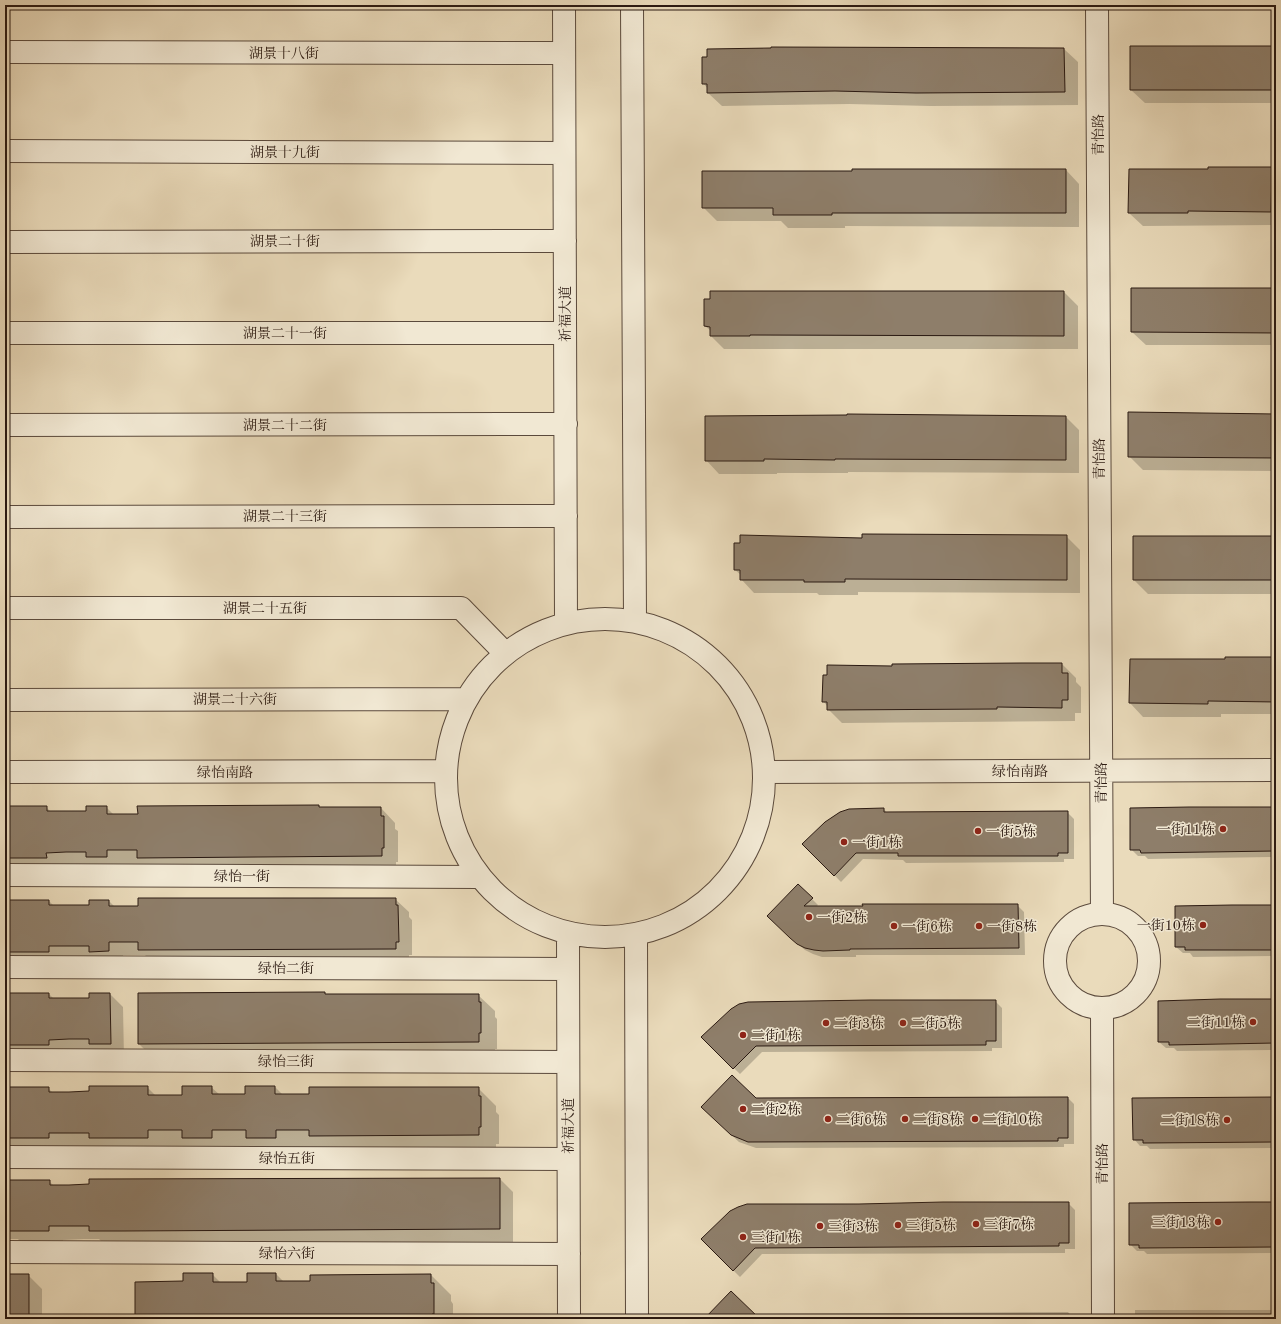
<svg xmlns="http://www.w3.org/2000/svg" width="1281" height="1324" font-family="'Old Standard TT','Noto Serif SC',serif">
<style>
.shadow{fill:#0003}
.building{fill:#8e7e6a;stroke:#2b1a12}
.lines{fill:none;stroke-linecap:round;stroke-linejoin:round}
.minor-casing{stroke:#5b4a3c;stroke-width:24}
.minor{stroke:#f1e8d3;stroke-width:22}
.poi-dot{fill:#8f2418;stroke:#f1e8d3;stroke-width:1.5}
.labels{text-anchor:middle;stroke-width:3;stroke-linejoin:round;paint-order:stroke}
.street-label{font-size:14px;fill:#2b1a12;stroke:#f1e8d3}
.poi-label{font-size:14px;fill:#2b1a12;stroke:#f1e8d3;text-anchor:start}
</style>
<rect width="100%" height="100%" fill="#eadbbb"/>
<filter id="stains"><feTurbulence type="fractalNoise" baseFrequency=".005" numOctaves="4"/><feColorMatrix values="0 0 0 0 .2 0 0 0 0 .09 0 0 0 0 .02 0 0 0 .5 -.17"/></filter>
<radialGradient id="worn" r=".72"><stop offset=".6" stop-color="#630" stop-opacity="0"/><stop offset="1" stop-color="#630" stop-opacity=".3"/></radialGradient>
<!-- shadow -->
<path class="shadow" d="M 1276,46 L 1276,103 L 1145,103 L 1131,90 Z
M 812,48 L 1064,49 L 1078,62 L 1078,105 L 930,106 L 849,104 L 722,106 L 708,93 L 708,89 L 703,83 Z
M 1209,168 L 1276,168 L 1276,225 L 1143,226 L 1129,213 L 1209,170 Z
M 1066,170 L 1079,184 L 1079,227 L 845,226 L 845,228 L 788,228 L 781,221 L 717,221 L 703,207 Z
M 1276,289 L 1276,345 L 1146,345 L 1132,332 Z
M 711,292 L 1064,292 L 1078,306 L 1078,349 L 724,349 L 711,336 L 711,331 L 705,326 Z
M 1276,414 L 1276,471 L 1143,470 L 1129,456 Z
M 1066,417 L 1079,430 L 1079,473 L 848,472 L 848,473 L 777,473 L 777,474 L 719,474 L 706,460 Z
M 1066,536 L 1080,550 L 1080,593 L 858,592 L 858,595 L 819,595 L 817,593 L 754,593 L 741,579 L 741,575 L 735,570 L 741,544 L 863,539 Z
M 1276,537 L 1276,594 L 1148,594 L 1134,580 Z
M 1276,658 L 1276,714 L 1221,714 L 1221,717 L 1143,717 L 1130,703 L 1131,660 L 1226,660 Z
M 1022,664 L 1062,664 L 1076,678 L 1076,682 L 1081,687 L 1081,713 L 1075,713 L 1075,721 L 842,723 L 828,709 L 828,707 L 823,701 Z
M 319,806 L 321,808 L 381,808 L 395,823 L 395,829 L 398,831 L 398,862 L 396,862 L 396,870 L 153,872 L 145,864 L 121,864 L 121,871 L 5,867 L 5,812 L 46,807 L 51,812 L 87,812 L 106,807 L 114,815 L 139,815 Z
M 1276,808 L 1276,857 L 1148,859 L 1145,856 L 1138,856 L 1131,849 Z
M 884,809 L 887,813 L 1067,812 L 1074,819 L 1074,859 L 1064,859 L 1064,862 L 906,863 L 903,860 L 863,859 L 841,882 L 804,844 L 832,817 L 840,812 Z
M 798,885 L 818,905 L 816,907 L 1017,905 L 1024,912 L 1025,955 L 856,955 L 856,957 L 822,957 L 813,954 L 805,950 L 798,944 Z
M 395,899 L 409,912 L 409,917 L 412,920 L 412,955 L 409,955 L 409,963 L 153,963 L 145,955 L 123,955 L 123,964 L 5,960 L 5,906 L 49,901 L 54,906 L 90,906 L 90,901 L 109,901 L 115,907 Z
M 1276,906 L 1276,956 L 1193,957 L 1190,953 L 1183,953 L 1176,947 Z
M 325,993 L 326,995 L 478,995 L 495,1011 L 495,1017 L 497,1019 L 497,1049 L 495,1049 L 495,1058 L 155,1060 L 139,1044 Z
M 49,994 L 54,999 L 90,999 L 110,994 L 123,1007 L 124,1058 L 5,1053 L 5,999 Z
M 1276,1000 L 1276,1050 L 1177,1051 L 1174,1048 L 1166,1048 L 1159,1042 Z
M 995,1001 L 1002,1008 L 1002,1048 L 992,1048 L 992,1051 L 762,1052 L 740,1074 L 702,1037 Z
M 147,1087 L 156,1096 L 183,1096 L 211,1087 L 220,1095 L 246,1095 L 275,1087 L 283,1095 L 478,1088 L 496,1106 L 496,1112 L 499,1115 L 499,1144 L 496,1144 L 496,1153 L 328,1154 L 322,1147 L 293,1147 L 293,1155 L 5,1151 L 5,1093 L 48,1088 L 53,1093 L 69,1093 Z
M 1068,1098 L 1074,1104 L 1074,1144 L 1064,1144 L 1064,1147 L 756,1148 L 739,1142 L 709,1114 L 755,1099 Z
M 1276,1098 L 1276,1148 L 1150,1149 L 1147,1146 L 1140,1146 L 1134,1139 Z
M 500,1179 L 513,1192 L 513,1243 L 136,1245 L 104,1244 L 99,1239 L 84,1239 L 63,1240 L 63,1245 L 23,1245 L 18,1239 L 5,1239 L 5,1186 L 49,1181 L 54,1186 Z
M 1068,1203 L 1075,1210 L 1075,1249 L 1065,1249 L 1065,1253 L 762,1254 L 740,1277 L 702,1239 Z
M 1276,1203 L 1276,1253 L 1147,1254 L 1144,1251 L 1137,1251 L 1130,1244 Z
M 212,1274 L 221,1283 L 248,1283 L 276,1274 L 284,1282 L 311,1282 L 311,1276 L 431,1275 L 451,1295 L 451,1301 L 453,1304 L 453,1319 L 138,1319 L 136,1317 L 184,1282 Z
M 28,1275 L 42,1289 L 42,1319 L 5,1319 L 5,1280 Z
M 1135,1310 L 1276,1310 L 1276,1319 L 1135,1319 Z
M 1068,1312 L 1074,1319 L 705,1319 L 754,1314 Z"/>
<!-- building -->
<path class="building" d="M 1130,46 L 1276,46 L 1276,90 L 1130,90 Z
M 771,47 L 1064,48 L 1065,92 L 916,93 L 835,91 L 707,93 L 707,84 L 702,84 L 702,57 L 707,57 L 707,49 L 771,48 Z
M 1208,167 L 1272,167 L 1271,212 L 1188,211 L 1188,213 L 1128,213 L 1129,169 L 1208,169 Z
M 852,169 L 1066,169 L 1066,213 L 832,213 L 832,215 L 773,215 L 773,208 L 702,208 L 702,171 L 852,171 Z
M 1131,288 L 1276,288 L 1276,333 L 1131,332 Z
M 710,291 L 1064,291 L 1064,336 L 750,335 L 750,336 L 710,336 L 710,327 L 704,326 L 704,299 L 710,299 Z
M 1128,412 L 1276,414 L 1276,458 L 1128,457 Z
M 847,414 L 1066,416 L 1066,460 L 835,459 L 835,460 L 764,459 L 764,461 L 705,461 L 705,416 L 847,415 Z
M 862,534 L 1067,535 L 1067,580 L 845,579 L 845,582 L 804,582 L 804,580 L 740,580 L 740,570 L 734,570 L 734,543 L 740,543 L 740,535 L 862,538 Z
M 1133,536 L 1276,536 L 1276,580 L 1133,580 Z
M 1225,657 L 1276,657 L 1276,702 L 1208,701 L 1208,704 L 1129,703 L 1130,659 L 1225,659 Z
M 1022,663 L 1062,663 L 1062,673 L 1068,673 L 1068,700 L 1062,700 L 1062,708 L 997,707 L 997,709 L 827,710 L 827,702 L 822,702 L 823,675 L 827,675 L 827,665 L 892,666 L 892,664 Z
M 319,805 L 319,807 L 381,807 L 381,816 L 384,816 L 384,848 L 382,848 L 382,856 L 137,858 L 137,850 L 107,850 L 107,857 L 86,857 L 86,852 L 66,852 L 46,853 L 47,858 L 5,858 L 5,806 L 47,806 L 47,811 L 86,811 L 86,806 L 107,806 L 107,814 L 138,814 L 137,806 Z
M 1189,807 L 1276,807 L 1276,851 L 1141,853 L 1140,850 L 1130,850 L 1130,808 Z
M 884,808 L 884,812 L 1068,811 L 1068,853 L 1058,853 L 1058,856 L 898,856 L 898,853 L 856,853 L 834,876 L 802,844 L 825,822 L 840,812 L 849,809 Z
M 798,884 L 813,898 L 804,906 L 863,906 L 862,904 L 1018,904 L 1019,948 L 850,949 L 850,950 L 823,951 L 814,950 L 805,948 L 797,944 L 790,938 L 767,916 Z
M 138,898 L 396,898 L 396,905 L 398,905 L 399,942 L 396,942 L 396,949 L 138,950 L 138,942 L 109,942 L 109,951 L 89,952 L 89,946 L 49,946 L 49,952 L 8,952 L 8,947 L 5,947 L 5,906 L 8,906 L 8,900 L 49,900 L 49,905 L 89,905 L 89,900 L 109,900 L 109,906 L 138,906 Z
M 1232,905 L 1276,905 L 1276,950 L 1185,950 L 1185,947 L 1175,947 L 1175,906 Z
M 325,992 L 325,994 L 479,994 L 479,1002 L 481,1002 L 481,1033 L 479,1033 L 479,1042 L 138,1044 L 138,993 Z
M 8,993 L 49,993 L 49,998 L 89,998 L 89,993 L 110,993 L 111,1044 L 89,1044 L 89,1039 L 69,1039 L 49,1040 L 49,1045 L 8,1045 L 8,1039 L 5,1039 L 5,998 L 8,998 Z
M 1220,999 L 1276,999 L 1276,1043 L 1169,1045 L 1169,1042 L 1158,1042 L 1158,1001 Z
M 870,1000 L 996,1000 L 996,1041 L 986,1041 L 986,1045 L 756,1046 L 733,1069 L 701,1037 L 731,1009 L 739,1004 L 748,1002 Z
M 732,1075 L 756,1098 L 1068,1097 L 1068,1138 L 1058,1138 L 1058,1141 L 748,1142 L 731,1135 L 701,1107 Z
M 89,1086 L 148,1086 L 148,1095 L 182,1095 L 182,1086 L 212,1086 L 212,1094 L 245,1094 L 245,1086 L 275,1086 L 275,1094 L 309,1094 L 309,1087 L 479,1087 L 479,1096 L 481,1096 L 481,1127 L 479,1127 L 479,1135 L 309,1136 L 309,1130 L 276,1130 L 276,1138 L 246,1138 L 246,1130 L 212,1130 L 212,1138 L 182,1138 L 182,1130 L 148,1130 L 148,1138 L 89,1138 L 89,1133 L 49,1133 L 49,1138 L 8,1138 L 8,1133 L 5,1133 L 5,1092 L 8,1092 L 8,1087 L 49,1087 L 49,1092 L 69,1092 L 89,1091 Z
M 1276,1097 L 1276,1142 L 1143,1143 L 1143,1140 L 1133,1140 L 1132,1098 Z
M 500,1178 L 500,1229 L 122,1231 L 89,1231 L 89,1226 L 49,1226 L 49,1231 L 8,1231 L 8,1226 L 5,1226 L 5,1185 L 9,1185 L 9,1180 L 50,1180 L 50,1185 L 69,1185 L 89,1184 L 89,1179 Z
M 943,1202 L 1069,1202 L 1069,1243 L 1059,1243 L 1059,1246 L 755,1248 L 733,1271 L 701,1239 L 730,1211 L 738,1207 L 747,1204 L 859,1204 Z
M 1250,1202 L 1276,1202 L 1276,1247 L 1139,1248 L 1139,1245 L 1129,1245 L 1129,1203 Z
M 183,1273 L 213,1273 L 213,1282 L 247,1282 L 247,1273 L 276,1273 L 276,1281 L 310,1281 L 310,1275 L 431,1274 L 431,1283 L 434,1283 L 434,1314 L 432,1314 L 432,1319 L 311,1319 L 311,1317 L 277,1317 L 277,1319 L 247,1319 L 247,1317 L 213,1317 L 213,1319 L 183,1319 L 183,1317 L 135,1317 L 135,1282 L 183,1281 Z
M 8,1274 L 29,1274 L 29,1319 L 5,1319 L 5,1279 L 8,1279 Z
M 731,1291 L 760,1319 L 704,1319 Z"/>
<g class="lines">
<defs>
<path id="minor" d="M 564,5 L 566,623
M 632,5 L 635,621
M 1097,5 L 1102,914
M 5,52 L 564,53
M 5,151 L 564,153
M 5,242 L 565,241
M 5,333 L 565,333
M 5,425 L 566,424
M 5,517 L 566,516
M 5,608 L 461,608 L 505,653
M446 778a159 159 0 1 1 318 0a159 159 0 1 1-318 0Z
M 5,700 L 465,699
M 5,772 L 445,771
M 765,772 L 1276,770
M 5,875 L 479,877
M1055 961a47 47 0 1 1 94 0a47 47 0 1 1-94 0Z
M 568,933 L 569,1319
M 636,934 L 637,1319
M 5,967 L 568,969
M 1102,1009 L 1103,1319
M 5,1060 L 568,1062
M 5,1157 L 568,1159
M 5,1252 L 569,1254"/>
</defs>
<!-- minor casing -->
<use href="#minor" class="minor-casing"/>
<!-- minor -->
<use href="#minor" class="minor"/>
</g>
<!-- markers -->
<g class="poi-dot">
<circle cx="1223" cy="829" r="4"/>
<circle cx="978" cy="831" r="4"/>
<circle cx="844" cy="842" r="4"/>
<circle cx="809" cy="917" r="4"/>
<circle cx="1203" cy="925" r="4"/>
<circle cx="894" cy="926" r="4"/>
<circle cx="979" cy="926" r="4"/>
<circle cx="1253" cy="1022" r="4"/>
<circle cx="826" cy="1023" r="4"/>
<circle cx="903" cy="1023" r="4"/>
<circle cx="743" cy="1035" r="4"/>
<circle cx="743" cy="1109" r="4"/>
<circle cx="828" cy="1119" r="4"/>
<circle cx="905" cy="1119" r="4"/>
<circle cx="975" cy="1119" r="4"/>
<circle cx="1227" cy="1120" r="4"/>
<circle cx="1218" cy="1222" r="4"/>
<circle cx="976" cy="1224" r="4"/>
<circle cx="898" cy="1225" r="4"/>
<circle cx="820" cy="1226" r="4"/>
<circle cx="743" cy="1237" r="4"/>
</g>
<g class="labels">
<!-- street labels -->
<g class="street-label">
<text x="284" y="58">湖景十八街</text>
<text transform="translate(1098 135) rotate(-90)" y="5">青怡路</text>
<text x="285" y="157">湖景十九街</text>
<text x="285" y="246">湖景二十街</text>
<text transform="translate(565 314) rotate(-90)" y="5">祈福大道</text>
<text x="285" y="338">湖景二十一街</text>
<text x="285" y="430">湖景二十二街</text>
<text transform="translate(1099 459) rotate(-90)" y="5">青怡路</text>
<text x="285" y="521">湖景二十三街</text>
<text x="265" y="613">湖景二十五街</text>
<text x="235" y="704">湖景二十六街</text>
<text x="1020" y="776">绿怡南路</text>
<text x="225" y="777">绿怡南路</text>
<text transform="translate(1101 783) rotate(-90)" y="5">青怡路</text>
<text x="242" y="881">绿怡一街</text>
<text x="286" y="973">绿怡二街</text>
<text x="286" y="1066">绿怡三街</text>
<text transform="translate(568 1126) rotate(-90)" y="5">祈福大道</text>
<text x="287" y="1163">绿怡五街</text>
<text transform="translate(1102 1164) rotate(-90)" y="5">青怡路</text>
<text x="287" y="1258">绿怡六街</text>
</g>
<!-- poi labels -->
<g class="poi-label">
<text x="1215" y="834" text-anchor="end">一街11栋</text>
<text x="986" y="836">一街5栋</text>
<text x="852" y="847">一街1栋</text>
<text x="817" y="922">一街2栋</text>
<text x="1195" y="930" text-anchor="end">一街10栋</text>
<text x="902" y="931">一街6栋</text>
<text x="987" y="931">一街8栋</text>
<text x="1245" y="1027" text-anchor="end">二街11栋</text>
<text x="834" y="1028">二街3栋</text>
<text x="911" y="1028">二街5栋</text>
<text x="751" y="1040">二街1栋</text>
<text x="751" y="1114">二街2栋</text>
<text x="836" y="1124">二街6栋</text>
<text x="913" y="1124">二街8栋</text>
<text x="983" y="1124">二街10栋</text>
<text x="1219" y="1125" text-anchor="end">二街18栋</text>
<text x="1210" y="1227" text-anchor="end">三街13栋</text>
<text x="984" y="1229">三街7栋</text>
<text x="906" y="1230">三街5栋</text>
<text x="828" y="1231">三街3栋</text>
<text x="751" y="1242">三街1栋</text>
</g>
</g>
<!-- margin -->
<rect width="1281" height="1324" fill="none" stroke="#eadbbb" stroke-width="20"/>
<rect x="6" y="6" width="1269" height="1312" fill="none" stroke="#2b1a12" stroke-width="2"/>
<rect x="10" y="10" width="1261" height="1304" fill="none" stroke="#2b1a12"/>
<rect width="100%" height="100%" filter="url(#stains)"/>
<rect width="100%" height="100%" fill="url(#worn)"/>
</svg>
